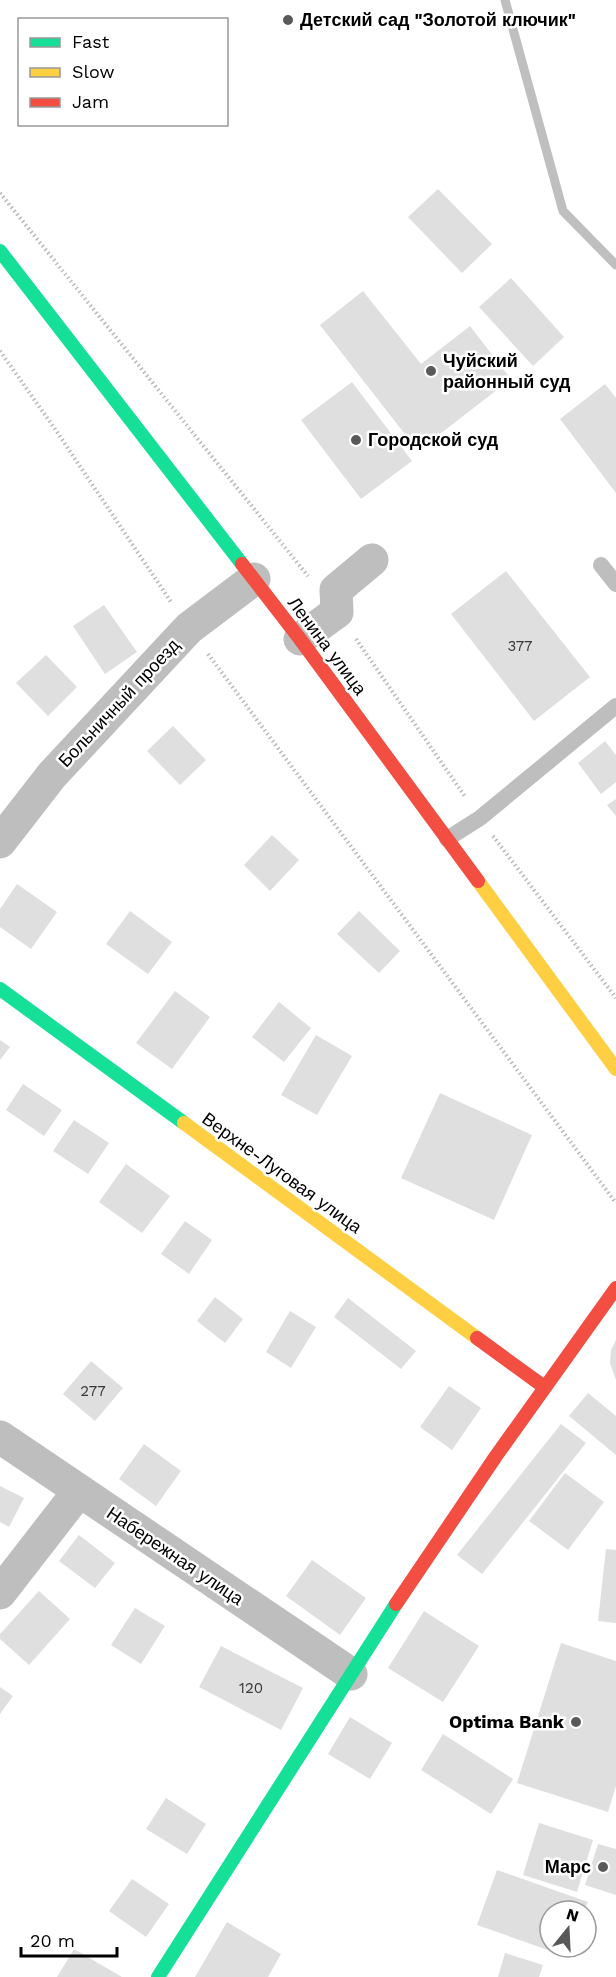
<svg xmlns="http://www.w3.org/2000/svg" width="616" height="1977" font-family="'Work Sans',sans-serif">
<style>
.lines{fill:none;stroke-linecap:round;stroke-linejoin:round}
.stream{stroke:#bfbfbf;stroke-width:9}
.building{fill:#dfdfdf}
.path{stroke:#b9b9b9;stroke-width:4;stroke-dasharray:1.5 3;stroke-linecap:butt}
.lane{stroke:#bebebe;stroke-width:16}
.street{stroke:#bebebe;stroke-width:33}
.fast{stroke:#16e098;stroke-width:14}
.slow{stroke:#ffcf43;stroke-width:14}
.jam{stroke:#f24e42;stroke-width:14}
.poi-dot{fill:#595959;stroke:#fff;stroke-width:2}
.labels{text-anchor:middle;stroke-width:5;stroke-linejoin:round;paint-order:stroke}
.number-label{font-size:15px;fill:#383838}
.poi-label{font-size:18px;font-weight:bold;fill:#000;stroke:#fff;text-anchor:start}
.street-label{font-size:18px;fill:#000;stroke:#fff}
</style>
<rect width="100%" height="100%" fill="#fff"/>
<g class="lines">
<!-- stream -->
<path class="stream" d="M 505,0 L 563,211 L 616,265"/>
</g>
<!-- building -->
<path class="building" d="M 438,189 L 492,244 L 462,273 L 408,217 Z
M 511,278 L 564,337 L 533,366 L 479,307 Z
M 363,291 L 421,364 L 470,326 L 511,379 L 418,451 L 320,325 Z
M 352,382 L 412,461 L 361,499 L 301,420 Z
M 605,384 L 616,398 L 616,493 L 560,419 Z
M 506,571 L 590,677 L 534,721 L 451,614 Z
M 104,605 L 137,652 L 105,674 L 73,626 Z
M 46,655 L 77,687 L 48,716 L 16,683 Z
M 173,726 L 206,760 L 180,785 L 147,751 Z
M 605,741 L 616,755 L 616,782 L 601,794 L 578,763 Z
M 616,799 L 616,816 L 607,805 Z
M 272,835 L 299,860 L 270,891 L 244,865 Z
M 17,884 L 57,912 L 31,949 L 0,927 L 0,909 Z
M 130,911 L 172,942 L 148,974 L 106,944 Z
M 359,911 L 400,951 L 379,973 L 337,934 Z
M 175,991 L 210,1017 L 172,1069 L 136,1043 Z
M 279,1002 L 311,1028 L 284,1062 L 252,1037 Z
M 316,1035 L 352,1056 L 317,1115 L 281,1095 Z
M 0,1040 L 10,1047 L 0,1060 Z
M 23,1084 L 62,1110 L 44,1136 L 6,1110 Z
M 440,1093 L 532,1135 L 494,1220 L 401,1178 Z
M 74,1120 L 109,1143 L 88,1174 L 53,1151 Z
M 126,1164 L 170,1196 L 142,1233 L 99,1202 Z
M 185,1221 L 212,1240 L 189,1274 L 161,1254 Z
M 215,1297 L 243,1319 L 225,1343 L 197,1321 Z
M 348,1298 L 416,1351 L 401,1369 L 334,1317 Z
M 290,1311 L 316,1327 L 291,1368 L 266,1352 Z
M 616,1340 L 616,1380 L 610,1363 L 611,1350 Z
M 91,1361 L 123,1388 L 95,1421 L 63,1394 Z
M 449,1386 L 481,1408 L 452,1450 L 420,1427 Z
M 588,1393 L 616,1416 L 616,1455 L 569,1416 Z
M 561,1424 L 586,1443 L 482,1574 L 457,1555 Z
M 144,1444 L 181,1471 L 156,1506 L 119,1479 Z
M 565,1473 L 604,1502 L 568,1550 L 529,1521 Z
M 0,1486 L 24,1498 L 9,1527 L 0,1522 Z
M 79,1535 L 115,1563 L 95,1588 L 59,1561 Z
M 606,1549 L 616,1550 L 616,1623 L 598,1621 Z
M 312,1560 L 366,1598 L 340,1635 L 286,1596 Z
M 39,1591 L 70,1619 L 29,1665 L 0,1639 L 0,1634 Z
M 135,1608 L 165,1626 L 141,1664 L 111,1645 Z
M 424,1611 L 479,1646 L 443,1702 L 388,1668 Z
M 561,1643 L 616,1661 L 616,1786 L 608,1812 L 517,1783 Z
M 221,1646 L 303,1688 L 281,1730 L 199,1687 Z
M 0,1687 L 13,1696 L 0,1714 Z
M 350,1717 L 392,1743 L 370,1779 L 328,1754 Z
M 443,1734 L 513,1779 L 491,1814 L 421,1770 Z
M 166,1798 L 206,1824 L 187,1854 L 146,1829 Z
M 539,1823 L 593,1840 L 577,1892 L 523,1875 Z
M 598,1844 L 616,1849 L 616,1895 L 585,1885 Z
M 497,1870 L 588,1902 L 584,1911 L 550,1911 L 550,1947 L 572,1947 L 568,1957 L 477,1925 Z
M 132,1879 L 169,1904 L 146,1937 L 109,1911 Z
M 227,1922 L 281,1954 L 268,1977 L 195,1977 Z
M 74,1949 L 122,1977 L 57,1977 Z
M 505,1953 L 543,1965 L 539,1977 L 498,1977 Z"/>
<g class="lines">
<!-- path -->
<path class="path" d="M 0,193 L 308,576
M 0,351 L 55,429 L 171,602
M 356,639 L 466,798
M 208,654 L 616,1203
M 493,836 L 616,998"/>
<!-- lane -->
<path class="lane" d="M 601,565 L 616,584
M 447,839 L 480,818 L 616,706"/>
<!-- street -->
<path class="street" d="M 300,639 L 337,612 L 336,590 L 372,560
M 0,842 L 52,775 L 189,628 L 254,579
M 0,1437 L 351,1674
M 0,1593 L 79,1491"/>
<!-- fast -->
<path class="fast" d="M 0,251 L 242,564
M 0,989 L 184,1123
M 158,1977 L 396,1604"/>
<!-- slow -->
<path class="slow" d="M 478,881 L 616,1069
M 184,1123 L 477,1338"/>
<!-- jam -->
<path class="jam" d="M 242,564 L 300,639 L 478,881
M 477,1338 L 543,1386
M 396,1604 L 496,1456 L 616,1288"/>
</g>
<!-- markers -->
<g class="poi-dot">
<circle cx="288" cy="20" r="6"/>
<circle cx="431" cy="371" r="6"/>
<circle cx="356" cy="440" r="6"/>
<circle cx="576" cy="1722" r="6"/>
<circle cx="603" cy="1867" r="6"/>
</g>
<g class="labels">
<!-- number labels -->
<g class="number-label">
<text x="520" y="651">377</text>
<text x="93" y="1396">277</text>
<text x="251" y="1693">120</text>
</g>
<!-- poi labels -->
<g class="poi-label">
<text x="300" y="26">Детский сад "Золотой ключик"</text>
<text x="443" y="367">Чуйский<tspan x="443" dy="21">районный суд</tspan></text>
<text x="368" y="446">Городской суд</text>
<text x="564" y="1728" text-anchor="end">Optima Bank</text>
<text x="591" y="1873" text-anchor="end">Марс</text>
</g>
<!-- street labels -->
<g class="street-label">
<text transform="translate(327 646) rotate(53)" y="6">Ленина улица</text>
<text transform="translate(119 703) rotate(-47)" y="6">Больничный проезд</text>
<text transform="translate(282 1173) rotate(36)" y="6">Верхне-Луговая улица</text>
<text transform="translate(175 1556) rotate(34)" y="6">Набережная улица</text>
</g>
</g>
<!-- legend -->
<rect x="18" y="18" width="210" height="108" fill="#ffffff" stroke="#999999" stroke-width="1.5"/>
<rect x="30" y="38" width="30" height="9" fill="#16e098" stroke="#999999" stroke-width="1.5"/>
<text x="72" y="48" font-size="18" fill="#000000">Fast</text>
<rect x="30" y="68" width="30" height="9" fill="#ffcf43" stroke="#999999" stroke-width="1.5"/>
<text x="72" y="78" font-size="18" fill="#000000">Slow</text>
<rect x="30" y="98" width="30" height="9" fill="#f24e42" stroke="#999999" stroke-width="1.5"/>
<text x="72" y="108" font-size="18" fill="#000000">Jam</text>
<!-- north arrow -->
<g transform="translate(568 1929) rotate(18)"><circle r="28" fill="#ffffff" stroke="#999999" stroke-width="1.5"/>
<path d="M0-4.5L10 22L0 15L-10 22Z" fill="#595959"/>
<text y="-9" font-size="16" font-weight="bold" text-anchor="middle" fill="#000000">N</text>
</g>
<!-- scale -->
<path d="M21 1947v9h96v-9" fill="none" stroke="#000000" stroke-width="3"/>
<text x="30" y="1947" font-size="18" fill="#000000" stroke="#ffffff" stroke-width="4.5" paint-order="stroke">20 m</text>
</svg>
